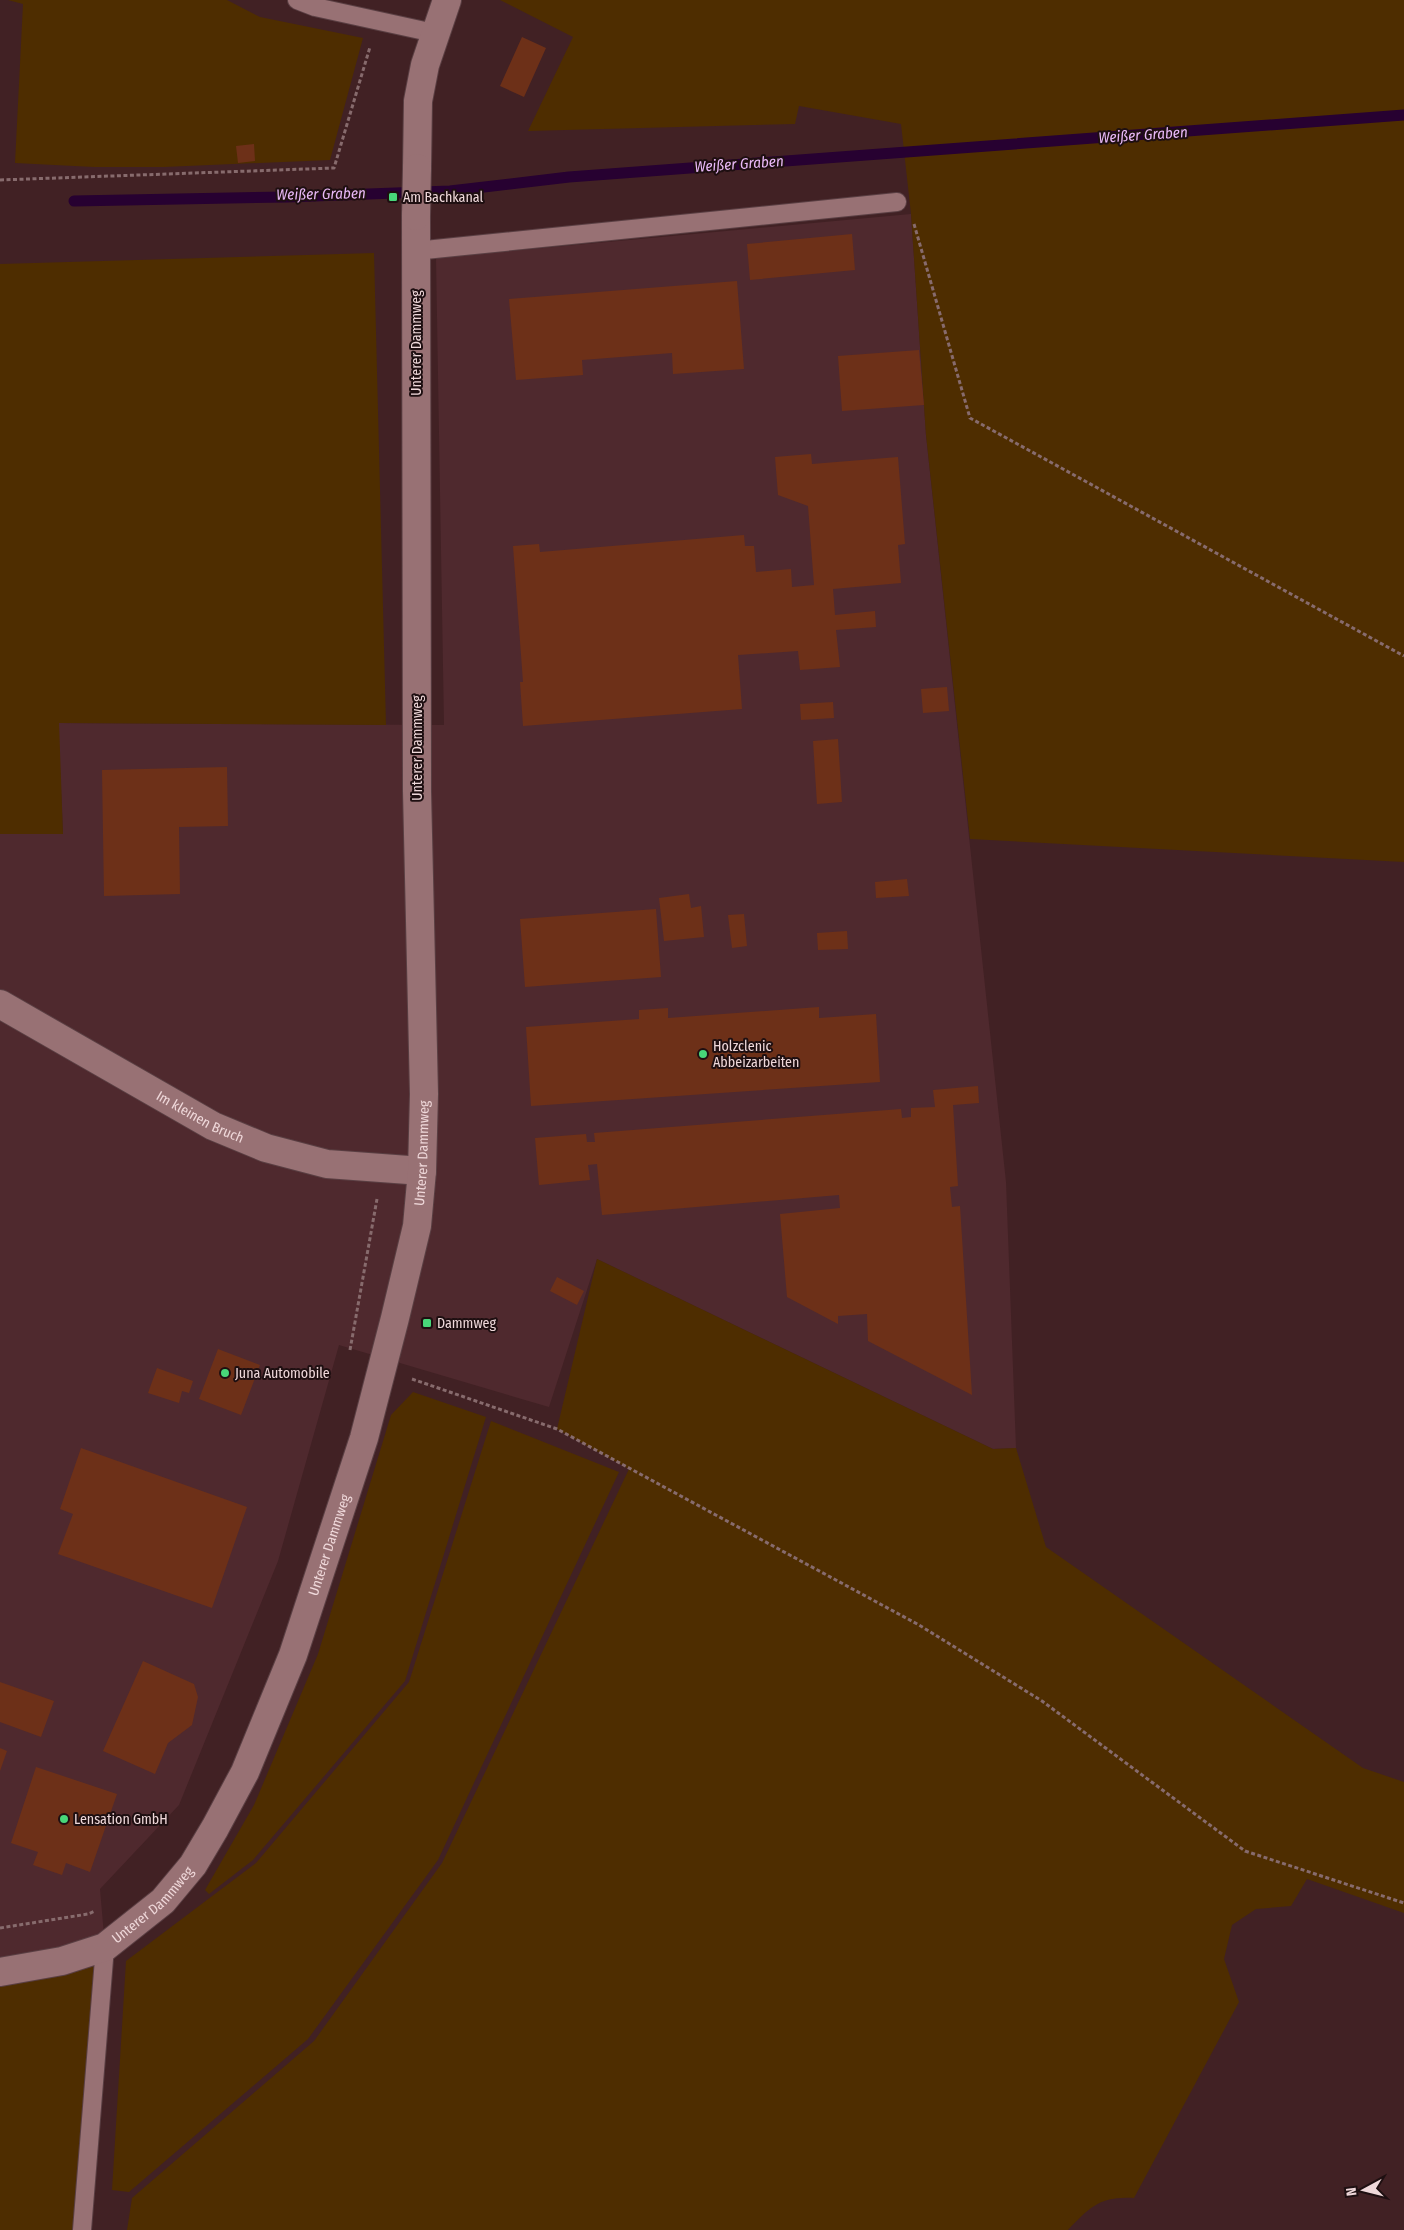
<svg xmlns="http://www.w3.org/2000/svg" width="1404" height="2230" font-family="'Fira Sans Condensed',sans-serif">
<style>
.built{fill:#4f292e}
.green{fill:#4e2d00}
.lines{fill:none;stroke-linecap:round;stroke-linejoin:round}
.stream{stroke:#270131;stroke-width:11}
.building{fill:#6d3018}
.service-casing{stroke:#5a3f43;stroke-width:20}
.minor-casing{stroke:#5a3f43;stroke-width:30}
.tertiary-casing{stroke:#5a3f43;stroke-width:30}
.path{stroke:#876b6d;stroke-width:3;stroke-dasharray:4 2.5;stroke-linecap:butt}
.service{stroke:#987174;stroke-width:18}
.minor{stroke:#987174;stroke-width:28}
.tertiary{stroke:#987174;stroke-width:28}
.poi-dot{fill:#48d779;stroke:#1e0f11;stroke-width:2}
.labels{text-anchor:middle;stroke-width:4;stroke-linejoin:round;paint-order:stroke}
.poi-label{font-size:14px;fill:#efd8da;stroke:#1e0f11;text-anchor:start}
.street-label{font-size:14px;fill:#efd8da;stroke:#1e0f11}
.water-label{font-size:15px;font-style:italic;fill:#e9b9f8;stroke:#1e0f11}
</style>
<rect width="100%" height="100%" fill="#412124"/>
<!-- built -->
<path class="built" d="M 911,214 L 926,435 L 1006,1182 L 1016,1448 L 993,1449 L 597,1259 L 549,1407 L 339,1345 L 278,1561 L 179,1805 L 100,1889 L 105,1947 L 0,1982 L 0,834 L 63,834 L 58,723 L 444,725 L 436,258 Z"/>
<!-- green -->
<path class="green" d="M 8,0 L 227,0 L 260,17 L 363,38 L 330,160 L 164,167 L 94,167 L 15,163 L 23,4 Z
M 500,0 L 1404,0 L 1404,862 L 970,839 L 926,435 L 911,214 L 901,124 L 799,106 L 795,124 L 528,131 L 573,37 Z
M 374,253 L 386,725 L 59,723 L 63,834 L 0,834 L 0,264 Z
M 597,1259 L 993,1449 L 1016,1448 L 1046,1547 L 1363,1768 L 1404,1782 L 1404,1913 L 1307,1879 L 1291,1906 L 1256,1909 L 1232,1925 L 1224,1959 L 1239,2002 L 1134,2198 C 1100,2196 1090,2207 1068,2230 L 127,2230 L 132,2198 L 314,2041 L 442,1863 L 629,1469 L 557,1429 Z
M 413,1392 L 486,1417 L 405,1681 L 253,1860 L 209,1894 L 205,1890 L 254,1805 L 318,1654 L 391,1415 Z
M 491,1421 L 619,1472 L 438,1860 L 308,2039 L 129,2192 L 112,2190 L 126,1961 L 256,1863 L 409,1682 Z
M 105,1947 L 82,2230 L 0,2230 L 0,1982 Z"/>
<g class="lines">
<!-- stream -->
<path class="stream" d="M 74,201 L 287,197 L 450,191 L 569,177 L 1404,115"/>
</g>
<!-- building -->
<path class="building" d="M 522,37 L 546,48 L 524,97 L 500,86 Z
M 254,144 L 255,161 L 238,163 L 236,146 Z
M 852,234 L 855,270 L 750,280 L 747,244 Z
M 737,281 L 744,369 L 673,374 L 672,353 L 582,360 L 583,375 L 516,380 L 509,299 Z
M 919,350 L 924,405 L 842,411 L 838,356 Z
M 811,454 L 812,464 L 898,457 L 905,544 L 898,545 L 901,583 L 833,589 L 835,615 L 875,611 L 876,627 L 836,630 L 840,667 L 800,670 L 798,651 L 738,655 L 742,709 L 523,726 L 520,682 L 523,682 L 513,546 L 539,544 L 540,552 L 744,535 L 745,546 L 754,546 L 756,572 L 791,569 L 792,587 L 814,585 L 808,506 L 778,495 L 775,457 Z
M 947,687 L 949,711 L 923,713 L 921,689 Z
M 833,702 L 834,718 L 801,720 L 800,704 Z
M 838,739 L 842,802 L 817,804 L 813,741 Z
M 227,767 L 228,826 L 179,827 L 180,894 L 104,896 L 102,770 Z
M 907,879 L 909,896 L 876,898 L 875,882 Z
M 689,894 L 691,908 L 701,906 L 704,937 L 664,941 L 659,898 Z
M 656,909 L 661,977 L 525,987 L 520,919 Z
M 744,914 L 747,946 L 732,948 L 728,915 Z
M 847,931 L 848,949 L 818,950 L 817,933 Z
M 819,1007 L 819,1018 L 876,1014 L 880,1082 L 531,1106 L 526,1027 L 639,1019 L 639,1010 L 668,1008 L 668,1018 Z
M 978,1086 L 979,1103 L 953,1105 L 958,1186 L 950,1187 L 952,1207 L 960,1206 L 972,1395 L 868,1341 L 867,1314 L 838,1316 L 838,1324 L 787,1297 L 780,1214 L 840,1208 L 839,1195 L 602,1215 L 597,1164 L 588,1165 L 590,1180 L 539,1185 L 535,1138 L 586,1134 L 587,1142 L 595,1142 L 594,1133 L 901,1109 L 902,1118 L 911,1117 L 911,1108 L 935,1107 L 933,1090 Z
M 557,1277 L 584,1291 L 577,1305 L 550,1291 Z
M 218,1349 L 260,1365 L 241,1415 L 199,1399 Z
M 157,1368 L 193,1381 L 189,1393 L 182,1391 L 179,1403 L 148,1393 Z
M 81,1448 L 247,1507 L 212,1608 L 58,1554 L 73,1514 L 60,1509 Z
M 143,1661 L 194,1684 L 198,1697 L 192,1725 L 168,1743 L 155,1774 L 103,1751 Z
M 0,1682 L 54,1701 L 41,1737 L 0,1722 Z
M 0,1748 L 7,1751 L 0,1771 Z
M 36,1767 L 117,1794 L 90,1872 L 66,1863 L 62,1875 L 33,1865 L 38,1852 L 11,1843 Z"/>
<g class="lines">
<defs>
<path id="service" d="M 297,0 L 315,7 L 434,33
M 415,251 L 897,202
M 82,2230 L 105,1947"/>
<g id="minor">
<path d="M 417,168 L 418,101 L 425,65 L 447,0"/>
<path id="s1" d="M 0,1004 L 213,1126 L 266,1148 L 327,1164 L 422,1171"/>
<path id="s2" d="M 0,1972 L 62,1961 L 105,1947 L 163,1901 L 193,1865 L 215,1828 L 245,1772 L 293,1655 L 364,1438 L 395,1318 L 417,1226 L 422,1171 L 424,1094 L 417,791 L 416,216"/>
</g>
<path id="tertiary" d="M 416,216 L 417,168"/>
</defs>
<!-- service casing -->
<use href="#service" class="service-casing"/>
<!-- minor casing -->
<use href="#minor" class="minor-casing"/>
<!-- tertiary casing -->
<use href="#tertiary" class="tertiary-casing"/>
<!-- path -->
<path class="path" d="M 0,180 L 334,168 L 370,47
M 914,224 L 970,418 L 1404,656
M 350,1350 L 377,1199
M 412,1379 L 557,1429 L 919,1625 L 1042,1701 L 1245,1851 L 1404,1903
M 0,1928 L 88,1914 L 95,1911"/>
<!-- service -->
<use href="#service" class="service"/>
<!-- minor -->
<use href="#minor" class="minor"/>
<!-- tertiary -->
<use href="#tertiary" class="tertiary"/>
</g>
<!-- markers -->
<g class="poi-dot">
<rect x="388" y="192" width="10" height="10" rx="2.5"/>
<circle cx="703" cy="1054" r="5"/>
<rect x="422" y="1318" width="10" height="10" rx="2.5"/>
<circle cx="225" cy="1373" r="5"/>
<circle cx="64" cy="1819" r="5"/>
</g>
<g class="labels">
<!-- poi labels -->
<g class="poi-label">
<text x="403" y="202">Am Bachkanal</text>
<text x="713" y="1051">Holzclenic<tspan x="713" dy="16">Abbeizarbeiten</tspan></text>
<text x="437" y="1328">Dammweg</text>
<text x="235" y="1378">Juna Automobile</text>
<text x="74" y="1824">Lensation GmbH</text>
</g>
<!-- street labels -->
<g class="street-label">
<text transform="translate(416 343) rotate(-90)" y="5">Unterer Dammweg</text>
<text transform="translate(417 748) rotate(-90)" y="5">Unterer Dammweg</text>
<text dy="5" stroke="none"><textPath href="#s1" startOffset="230">Im kleinen Bruch</textPath></text>
<text dy="5" stroke="none"><textPath href="#s2" startOffset="982">Unterer Dammweg</textPath></text>
<text dy="5" stroke="none"><textPath href="#s2" startOffset="578">Unterer Dammweg</textPath></text>
<text dy="5" stroke="none"><textPath href="#s2" startOffset="172">Unterer Dammweg</textPath></text>
</g>
<!-- water labels -->
<g class="water-label">
<text transform="translate(1143 135) rotate(-4)" y="5">Weißer Graben</text>
<text transform="translate(739 164) rotate(-4)" y="5">Weißer Graben</text>
<text transform="translate(321 194) rotate(-1)" y="5">Weißer Graben</text>
</g>
</g>
<!-- north arrow -->
<g transform="translate(1364 2190) rotate(263)" stroke="#1e0f11" stroke-width="4" paint-order="stroke">
<path d="M0-4L9 19L0 12L-9 19Z" fill="#efd8da"/>
<text y="-8" font-size="14" font-weight="bold" text-anchor="middle" fill="#efd8da">N</text>
</g>
</svg>
